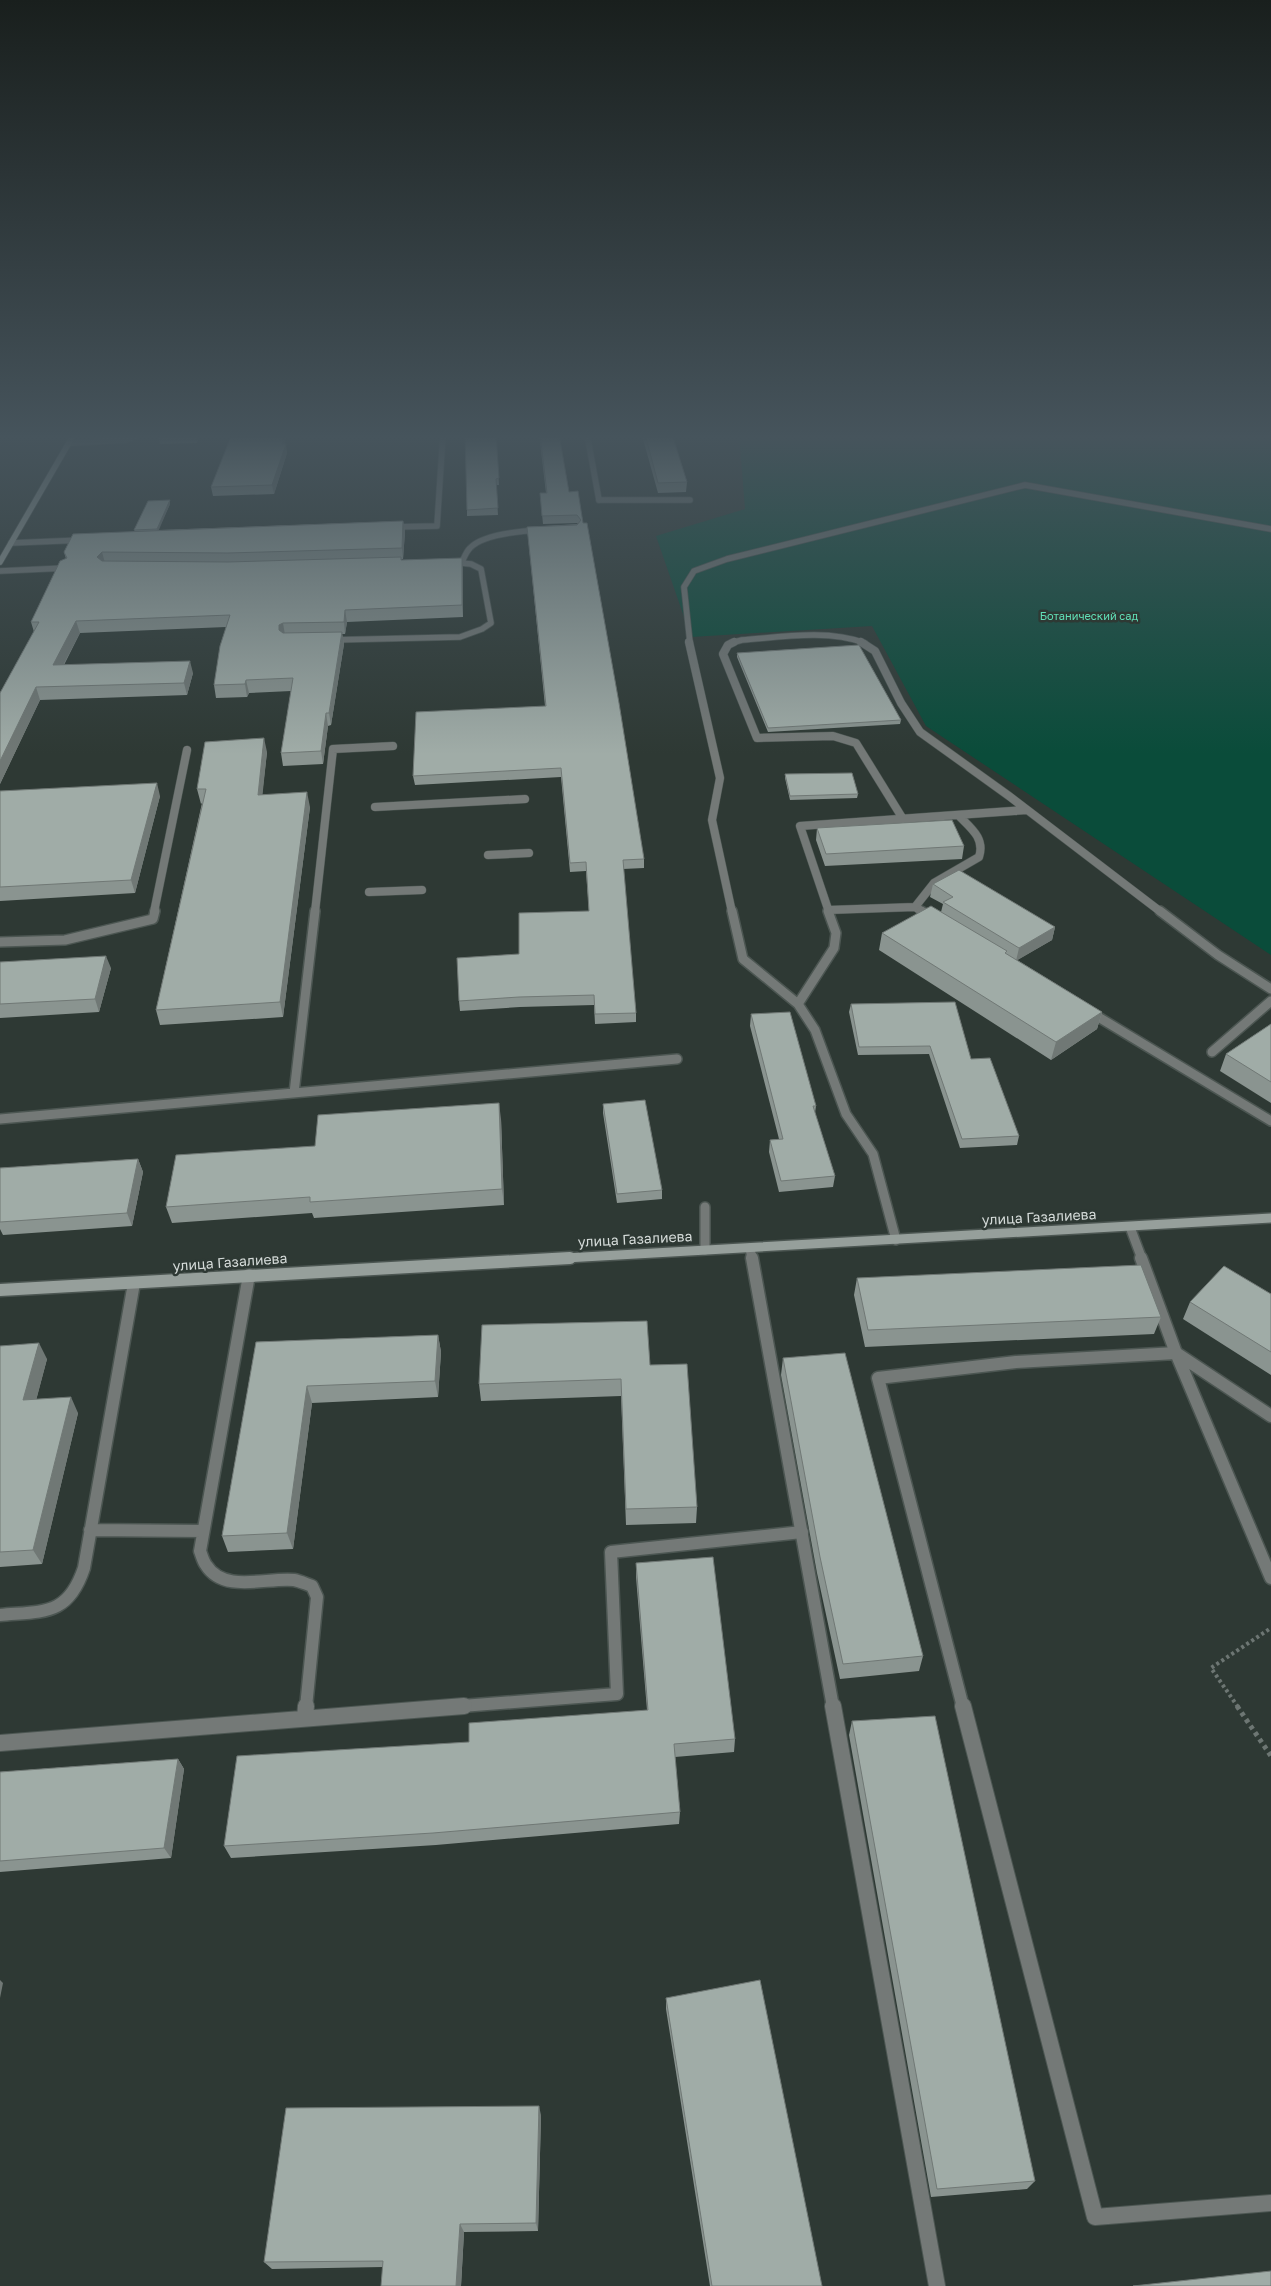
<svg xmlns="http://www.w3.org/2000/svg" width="1271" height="2286" font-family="'Golos Text',sans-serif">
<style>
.green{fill:#0a4c3a}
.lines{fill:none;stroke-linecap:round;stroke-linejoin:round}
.lane-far4-casing{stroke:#4c5652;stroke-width:7}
.lane-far3-casing{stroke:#4c5652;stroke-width:9}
.lane-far2-casing{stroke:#4c5652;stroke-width:12}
.lane-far1-casing{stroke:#4c5652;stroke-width:15}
.lane-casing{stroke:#4c5652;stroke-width:18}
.street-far3-casing{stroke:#4c5652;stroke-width:7}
.street-far2-casing{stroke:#4c5652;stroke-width:12}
.street-far1-casing{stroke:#4c5652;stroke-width:15}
.street-casing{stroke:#4c5652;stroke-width:18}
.secondary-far2-casing{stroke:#4c5652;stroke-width:7}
.secondary-far1-casing{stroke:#4c5652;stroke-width:12}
.secondary-casing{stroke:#4c5652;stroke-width:15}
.path-far1{stroke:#6d7673;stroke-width:4;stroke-dasharray:3 3;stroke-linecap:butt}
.path{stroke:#6d7673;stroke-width:5;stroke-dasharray:4 4;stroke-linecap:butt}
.lane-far4{stroke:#747977;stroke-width:5.5}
.lane-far3{stroke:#747977;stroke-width:8}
.lane-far2{stroke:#747977;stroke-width:9}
.lane-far1{stroke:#747977;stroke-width:12}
.lane{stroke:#747977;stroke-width:16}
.street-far3{stroke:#747977;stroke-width:5.5}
.street-far2{stroke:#747977;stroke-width:9}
.street-far1{stroke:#747977;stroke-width:12}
.street{stroke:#747977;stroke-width:16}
.secondary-far2{stroke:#969f9b;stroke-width:5.5}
.secondary-far1{stroke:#969f9b;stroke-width:9}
.secondary{stroke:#969f9b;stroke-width:12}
.wall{fill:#8a9490}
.shaded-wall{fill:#707875}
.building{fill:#a0aca7;stroke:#707875}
.labels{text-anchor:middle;stroke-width:5;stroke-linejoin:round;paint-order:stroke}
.far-park-label{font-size:11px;fill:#60dfb6;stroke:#2e3934}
.street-label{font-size:14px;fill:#d5dbd9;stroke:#2e3934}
</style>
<rect width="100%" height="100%" fill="#2e3934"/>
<!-- green -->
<path class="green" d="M 739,434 L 1271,436 L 1271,955 L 926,726 L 872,626 L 691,637 L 656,536 L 745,509 Z"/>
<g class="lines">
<defs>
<path id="lane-far4" d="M 71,443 L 126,440 L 142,434
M 599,500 L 690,500
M 462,562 C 464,558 466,552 470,548 C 483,534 522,531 541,530
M 0,571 L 66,568
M 330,640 L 460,637 L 482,629 L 491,623 L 481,569 L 471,564 L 451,562
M 690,643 L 684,587 L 694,571 L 727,559 L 1025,485 L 1271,529
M 731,643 L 742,640 C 781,637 827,629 865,643"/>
<path id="lane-far3" d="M 689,642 L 720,778 L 712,820 L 732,912
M 734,642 L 728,645 L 723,654 L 757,738 L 833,736 L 856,743 L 903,819
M 861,642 L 875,651 L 901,703 L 920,732 L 1009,796 L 1161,912
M 375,807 L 525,799
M 488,855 L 529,853
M 369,892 L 422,890
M 915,907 L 934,883 L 979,857 C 985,839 972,829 960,817
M 828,910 L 915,907 L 923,912
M 154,912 L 187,750
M 315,912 L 333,749 L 393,746
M 829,912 L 800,826 L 1027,810"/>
<path id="lane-far2" d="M 732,911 L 743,959 L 798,1004 L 815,1030 L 846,1114 L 873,1154 L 896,1240
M 921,911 L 932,917
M 1160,911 L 1218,955 L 1271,989
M 0,942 L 65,940 L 153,919 L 155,911
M 798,1004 L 834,948 L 836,933 L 828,911
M 1090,1012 L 1271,1121
M 1212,1052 L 1271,1001
M 294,1093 L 315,911
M 0,1119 L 677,1059
M 705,1207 L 705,1250
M 1130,1227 L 1142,1259"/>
<path id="lane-far1" d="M 249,1275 L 200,1551 C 202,1556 203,1561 206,1565 C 224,1594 267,1577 294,1580 C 300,1581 306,1584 312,1586 L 317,1597 L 306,1707
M 1271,1416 L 1176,1353 L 1271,1578
M 90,1530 L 203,1531
M 0,1615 C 44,1611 68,1616 84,1568 L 134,1283
M 449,1707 L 617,1694 L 611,1552 L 802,1532
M 963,1707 L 878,1378 L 1016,1362 L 1176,1353 L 1141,1258"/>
<path id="lane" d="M 963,1706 L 1095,2217 L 1271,2203
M 305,1718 L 306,1706
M 0,1743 L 464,1706"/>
<path id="street-far3" d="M 587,434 L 599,500
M 392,527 L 437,526 L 443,434
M 11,543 L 83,540"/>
<path id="street-far2" d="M 750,1248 L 752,1259"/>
<path id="street-far1" d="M 752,1258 L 833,1707"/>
<path id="street" d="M 833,1706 L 937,2286"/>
<path id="secondary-far2" d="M 0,562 L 74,434"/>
<path id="secondary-far1" d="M 548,1259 L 1271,1218"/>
<path id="secondary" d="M 0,1290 L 570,1258"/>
</defs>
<!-- lane-far4 casing -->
<use href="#lane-far4" class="lane-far4-casing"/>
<!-- lane-far3 casing -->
<use href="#lane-far3" class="lane-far3-casing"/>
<!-- lane-far2 casing -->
<use href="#lane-far2" class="lane-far2-casing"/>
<!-- lane-far1 casing -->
<use href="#lane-far1" class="lane-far1-casing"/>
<!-- lane casing -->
<use href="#lane" class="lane-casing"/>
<!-- street-far3 casing -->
<use href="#street-far3" class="street-far3-casing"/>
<!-- street-far2 casing -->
<use href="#street-far2" class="street-far2-casing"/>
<!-- street-far1 casing -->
<use href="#street-far1" class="street-far1-casing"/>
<!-- street casing -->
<use href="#street" class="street-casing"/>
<!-- secondary-far2 casing -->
<use href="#secondary-far2" class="secondary-far2-casing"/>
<!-- secondary-far1 casing -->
<use href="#secondary-far1" class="secondary-far1-casing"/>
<!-- secondary casing -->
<use href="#secondary" class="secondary-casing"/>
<!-- path-far1 -->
<path class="path-far1" d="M 1238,1707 L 1211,1668 L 1271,1628"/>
<!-- path -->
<path class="path" d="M 1237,1706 L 1271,1756"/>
<!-- lane-far4 -->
<use href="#lane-far4" class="lane-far4"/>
<!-- lane-far3 -->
<use href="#lane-far3" class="lane-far3"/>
<!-- lane-far2 -->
<use href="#lane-far2" class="lane-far2"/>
<!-- lane-far1 -->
<use href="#lane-far1" class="lane-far1"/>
<!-- lane -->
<use href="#lane" class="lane"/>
<!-- street-far3 -->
<use href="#street-far3" class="street-far3"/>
<!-- street-far2 -->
<use href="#street-far2" class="street-far2"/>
<!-- street-far1 -->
<use href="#street-far1" class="street-far1"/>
<!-- street -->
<use href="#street" class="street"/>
<!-- secondary-far2 -->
<use href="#secondary-far2" class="secondary-far2"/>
<!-- secondary-far1 -->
<use href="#secondary-far1" class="secondary-far1"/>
<!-- secondary -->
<use href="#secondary" class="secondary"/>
</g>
<!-- wall -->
<path class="wall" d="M 158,434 L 200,434 L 197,443 L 160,444 Z
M 496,434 L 499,485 L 496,485 L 498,515 L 467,516 L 467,510 Z
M 539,434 L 559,434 L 569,492 L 583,523 L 644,859 L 644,868 L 623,869 L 636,1013 L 636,1022 L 595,1024 L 594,1005 L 520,1007 L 460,1011 L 459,1001 L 519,954 L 589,911 L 586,871 L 570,872 L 561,777 L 415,785 L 413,776 L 545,706 L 527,527 L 578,524 L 577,523 L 543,524 L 540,493 L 546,493 Z
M 643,434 L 672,434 L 687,482 L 686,492 L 658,493 L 643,439 Z
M 285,444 L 287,453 L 274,494 L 213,496 L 211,487 Z
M 170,504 L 158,530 L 403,521 L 405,532 L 403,559 L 401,559 L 402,560 L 463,569 L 463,617 L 347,622 L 345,634 L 342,634 L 344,644 L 331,725 L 328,726 L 323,764 L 283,766 L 281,753 L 291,691 L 249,693 L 247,697 L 216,698 L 214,685 L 226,627 L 80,633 L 64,665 L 193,673 L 187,695 L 40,700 L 0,784 L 0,693 L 34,632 L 31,622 L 66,559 L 64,552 L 135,531 L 134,530 Z
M 737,653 L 901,720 L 900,724 L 768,732 L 737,657 Z
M 267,752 L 262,795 L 310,807 L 283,1017 L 160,1025 L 156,1010 L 202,803 L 201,804 L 197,789 Z
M 785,774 L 858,794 L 857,798 L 790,800 L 785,778 Z
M 0,791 L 160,796 L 135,893 L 0,901 Z
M 817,828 L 964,846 L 962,859 L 825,866 L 816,840 Z
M 933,884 L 1055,927 L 1052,940 L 1017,960 L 1102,1012 L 1097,1029 L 1051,1060 L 879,950 L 882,933 L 941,912 L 943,904 L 930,897 Z
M 0,962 L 111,968 L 99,1012 L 0,1018 Z
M 851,1004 L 971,1059 L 1019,1136 L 1017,1145 L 960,1148 L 929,1054 L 858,1055 L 849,1012 Z
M 751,1014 L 816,1106 L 815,1113 L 835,1176 L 833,1187 L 779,1192 L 769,1152 L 770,1140 L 779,1139 L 750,1026 Z
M 1271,1024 L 1271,1103 L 1220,1071 L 1226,1054 Z
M 603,1104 L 662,1190 L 662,1199 L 617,1203 L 603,1113 Z
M 501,1119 L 504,1205 L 314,1218 L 312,1213 L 172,1223 L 166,1207 L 315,1146 Z
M 138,1159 L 143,1172 L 132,1226 L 3,1235 L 0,1229 L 0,1168 Z
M 857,1278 L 1161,1317 L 1154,1334 L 865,1347 L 854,1295 Z
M 1271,1294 L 1271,1375 L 1183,1319 L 1190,1302 Z
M 438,1335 L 441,1352 L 438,1397 L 312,1403 L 293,1549 L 228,1552 L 222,1536 L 256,1342 Z
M 0,1346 L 47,1359 L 36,1400 L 78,1413 L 42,1564 L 0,1567 Z
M 783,1358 L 923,1656 L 919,1671 L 840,1679 L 817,1573 L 781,1375 Z
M 650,1365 L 697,1507 L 696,1523 L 626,1525 L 621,1396 L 481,1401 L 479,1384 Z
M 636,1563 L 735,1739 L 734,1752 L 675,1757 L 680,1812 L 679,1824 L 436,1845 L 231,1858 L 224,1846 L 469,1742 L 647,1710 L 636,1577 Z
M 852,1721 L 1035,2181 L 1027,2189 L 931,2197 L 849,1735 Z
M 178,1759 L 184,1769 L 171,1858 L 0,1872 L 0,1772 Z
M 666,1998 L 822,2286 L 710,2286 L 666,2009 Z
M 541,2115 L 538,2231 L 464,2232 L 461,2286 L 381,2286 L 383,2267 L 272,2269 L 264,2262 Z"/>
<!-- shaded-wall -->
<path class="shaded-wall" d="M 196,434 L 200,434 L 197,443 Z
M 284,434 L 287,434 L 283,452 L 286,444 L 287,453 L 274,494 L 272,485 Z
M 170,500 L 170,504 L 158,532 L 157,529 Z
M 403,521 L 405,532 L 403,559 L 402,548 Z
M 102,552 L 105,563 L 97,557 Z
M 462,558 L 463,569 L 463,617 L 462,605 Z
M 345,610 L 347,622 L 345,634 L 344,622 Z
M 76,621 L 80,633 L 57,677 L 53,665 Z
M 283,623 L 285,635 L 279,630 L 279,625 Z
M 342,632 L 344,644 L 331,725 L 329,713 Z
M 190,661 L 193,673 L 187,695 L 184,683 Z
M 246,680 L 249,693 L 247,697 L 245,684 Z
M 36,687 L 40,700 L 0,784 L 0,761 Z
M 326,713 L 328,726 L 323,764 L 321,751 Z
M 264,738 L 267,752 L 261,809 L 258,795 Z
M 157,783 L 160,796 L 135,893 L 131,880 Z
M 307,792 L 310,807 L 283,1017 L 280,1002 Z
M 1055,927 L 1052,940 L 1016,961 L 1019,948 Z
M 106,956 L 111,968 L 99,1012 L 95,999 Z
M 1102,1012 L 1097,1029 L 1051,1060 L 1056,1042 Z
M 499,1103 L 501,1119 L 504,1205 L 502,1189 Z
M 138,1159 L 143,1172 L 132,1226 L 127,1213 Z
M 438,1335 L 441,1352 L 438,1397 L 435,1381 Z
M 39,1343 L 47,1359 L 32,1416 L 23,1400 Z
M 307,1386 L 312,1403 L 293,1549 L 287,1533 Z
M 71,1397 L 78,1413 L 42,1564 L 33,1550 Z
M 178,1759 L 184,1769 L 171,1858 L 164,1848 Z
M 0,1980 L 3,1983 L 0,1998 Z
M 539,2106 L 541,2115 L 538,2231 L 536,2223 Z
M 460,2224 L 464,2232 L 461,2286 L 456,2286 Z"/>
<!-- building -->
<path class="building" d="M 232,434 L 284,434 L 282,444 L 286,444 L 272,485 L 211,487 Z
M 465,434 L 496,434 L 499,478 L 496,479 L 498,508 L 467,510 Z
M 540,434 L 559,434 L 569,492 L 578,491 L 583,523 L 587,523 L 619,703 L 644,859 L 623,860 L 636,1013 L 595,1014 L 594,995 L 519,997 L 459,1001 L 457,958 L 519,954 L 519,913 L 589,911 L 586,862 L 570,863 L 561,768 L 413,776 L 416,712 L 546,706 L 527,527 L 577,525 L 581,520 L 577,515 L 542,516 L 540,493 L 547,493 Z
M 645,434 L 672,434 L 687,482 L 658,483 Z
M 170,500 L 157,529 L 134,530 L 148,501 Z
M 403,521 L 402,548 L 228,553 L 102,552 L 97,557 L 102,561 L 228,562 L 401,557 L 401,560 L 462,558 L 462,605 L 345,610 L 344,622 L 283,623 L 279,625 L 279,630 L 283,633 L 342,632 L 329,713 L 326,713 L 321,751 L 281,753 L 293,678 L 246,680 L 245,684 L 214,685 L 220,646 L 230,615 L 76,621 L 53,665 L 190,661 L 184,683 L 36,687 L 0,761 L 0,693 L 39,622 L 31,622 L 60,561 L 67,558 L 64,552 L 73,534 Z
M 859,645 L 901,720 L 768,728 L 737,653 Z
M 264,738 L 258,795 L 307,792 L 280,1002 L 156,1010 L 206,789 L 197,789 L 205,742 Z
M 852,773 L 858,794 L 790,796 L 785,774 Z
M 157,783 L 131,880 L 0,887 L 0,791 Z
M 952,820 L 964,846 L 826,854 L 817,828 Z
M 959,870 L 1055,927 L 1019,948 L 943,902 L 953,897 L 933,884 Z
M 931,906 L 1007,951 L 1005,953 L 1102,1012 L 1056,1042 L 882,933 Z
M 106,956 L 95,999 L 0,1004 L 0,962 Z
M 955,1002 L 971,1059 L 990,1058 L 1019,1136 L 962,1139 L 930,1046 L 859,1047 L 851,1004 Z
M 790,1012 L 816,1106 L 813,1106 L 835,1176 L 781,1181 L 770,1140 L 783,1139 L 751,1014 Z
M 1271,1024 L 1271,1082 L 1226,1054 Z
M 645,1100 L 662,1190 L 617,1194 L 603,1104 Z
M 499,1103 L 502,1189 L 310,1202 L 310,1197 L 166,1207 L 176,1155 L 315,1146 L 318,1115 Z
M 138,1159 L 127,1213 L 0,1222 L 0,1168 Z
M 1141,1265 L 1161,1317 L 868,1330 L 857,1278 Z
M 1224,1266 L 1271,1294 L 1271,1352 L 1190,1302 Z
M 647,1321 L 650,1365 L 687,1364 L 697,1507 L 626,1509 L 621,1379 L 479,1384 L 482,1325 Z
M 438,1335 L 435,1381 L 307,1386 L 287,1533 L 222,1536 L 256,1342 Z
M 39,1343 L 23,1400 L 71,1397 L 33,1550 L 0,1552 L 0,1346 Z
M 845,1353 L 923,1656 L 843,1664 L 820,1557 L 783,1358 Z
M 713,1557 L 735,1739 L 674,1744 L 680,1812 L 433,1833 L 224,1846 L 237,1756 L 469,1742 L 469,1723 L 648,1710 L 636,1563 Z
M 935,1716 L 1035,2181 L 937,2189 L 852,1721 Z
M 178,1759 L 164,1848 L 0,1861 L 0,1772 Z
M 760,1980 L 822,2286 L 712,2286 L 666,1998 Z
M 539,2106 L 536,2223 L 460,2224 L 456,2286 L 381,2286 L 383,2261 L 264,2262 L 286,2108 Z
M 1271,2271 L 1271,2286 L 1133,2286 Z"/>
<!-- sky -->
<linearGradient id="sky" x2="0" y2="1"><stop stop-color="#191f1d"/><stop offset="0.58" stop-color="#46545c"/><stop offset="1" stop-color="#46545c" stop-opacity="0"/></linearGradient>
<rect width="1271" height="754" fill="url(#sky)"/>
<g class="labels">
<!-- far-park labels -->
<g class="far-park-label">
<text x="1089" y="620">Ботанический сад</text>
</g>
<!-- street labels -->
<g class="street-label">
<text transform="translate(1039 1217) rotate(-3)" y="5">улица Газалиева</text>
<text transform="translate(635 1239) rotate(-3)" y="5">улица Газалиева</text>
<text transform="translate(230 1262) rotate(-4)" y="5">улица Газалиева</text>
</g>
</g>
</svg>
